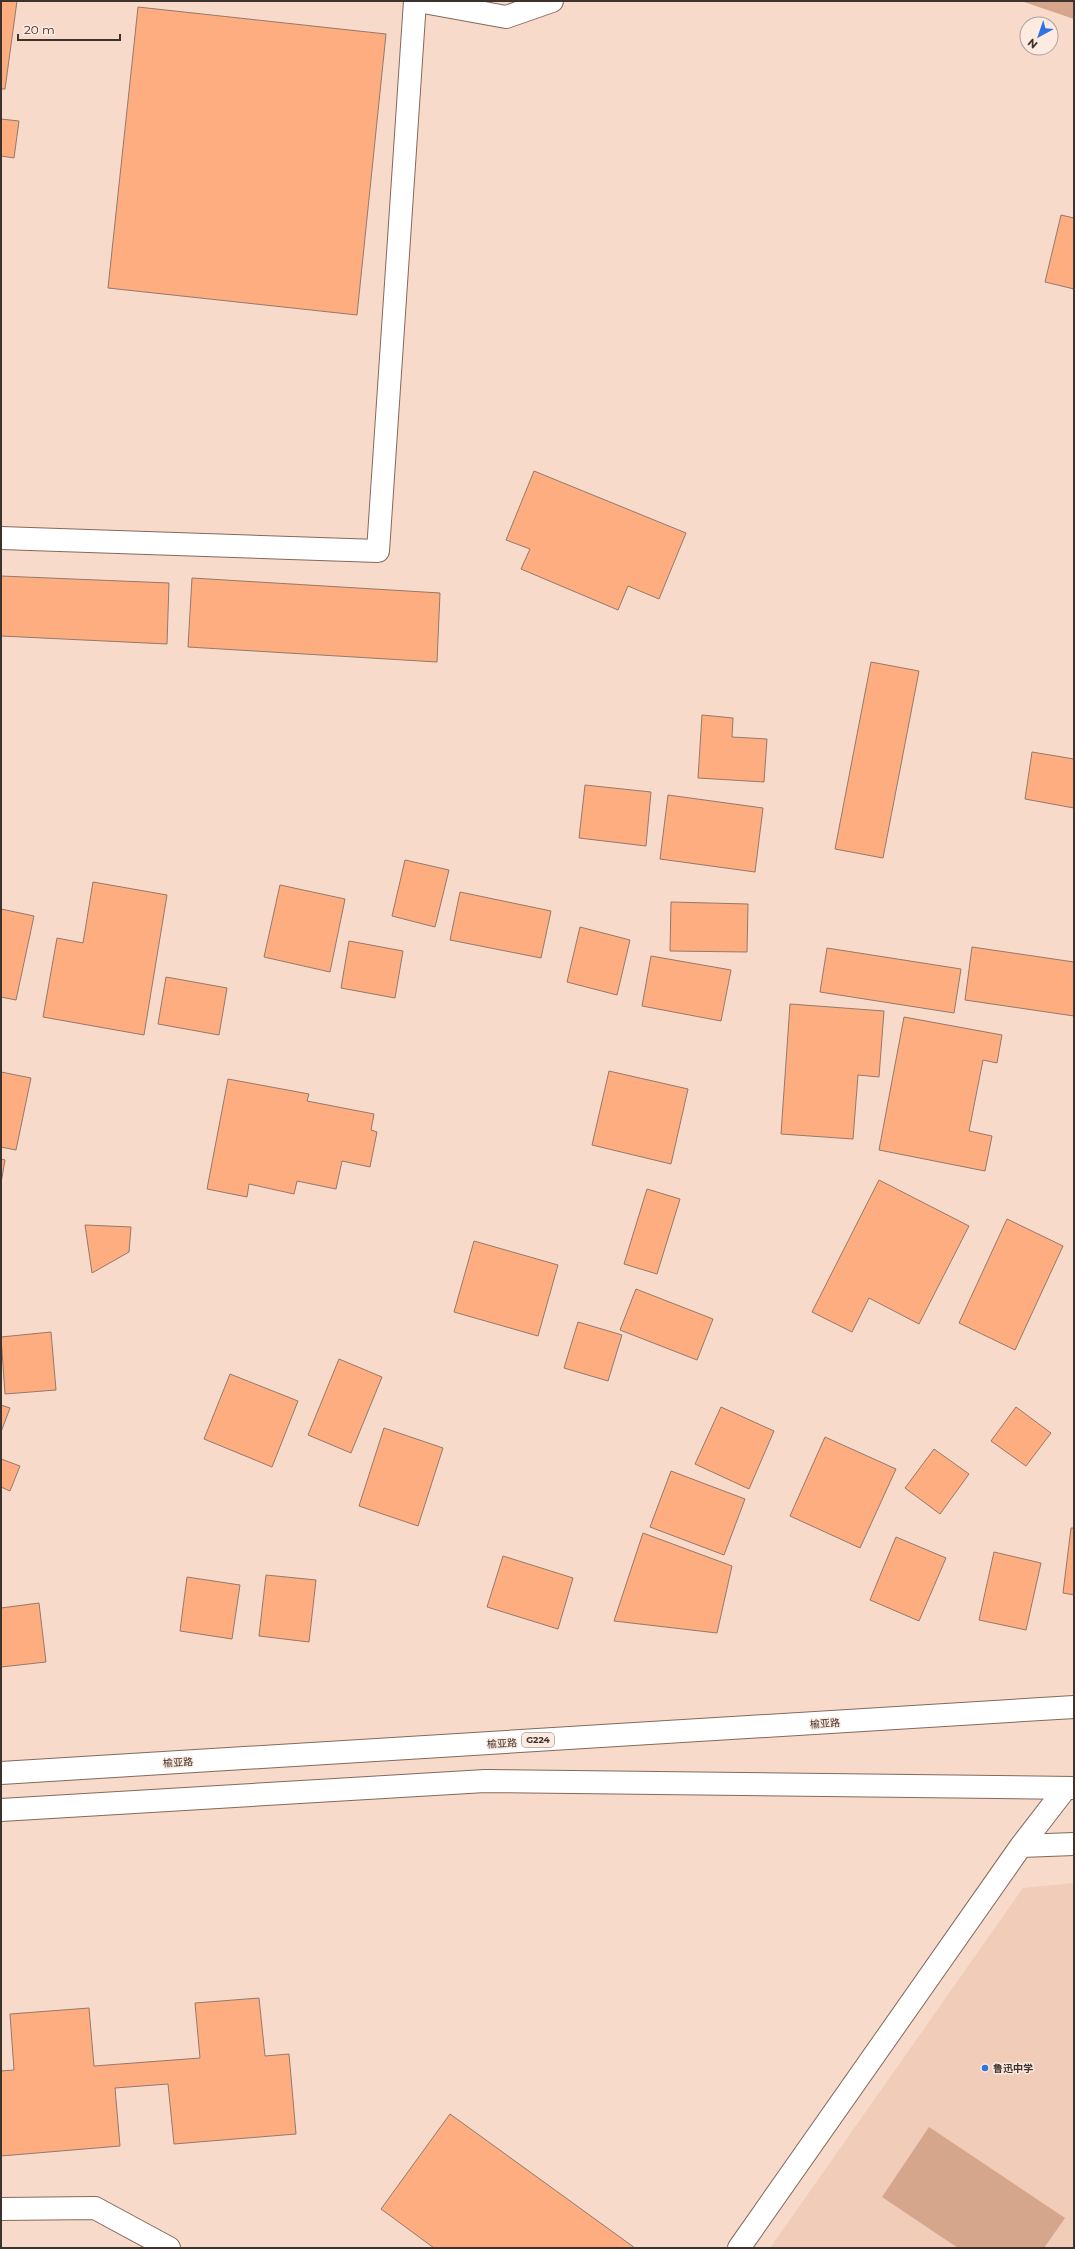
<svg xmlns="http://www.w3.org/2000/svg" width="1075" height="2249" font-family="Montserrat,'Noto Sans SC',sans-serif">
<style>
.built{fill:#f1ccb8}
.green{fill:#d5a58c}
.building{fill:#fead81;stroke:#94796b}
.lines{fill:none;stroke-linecap:round;stroke-linejoin:round}
.minor-casing{stroke:#84695c;stroke-width:24}
.highway-casing{stroke:#84695c;stroke-width:24}
.minor{stroke:#fff;stroke-width:22}
.highway{stroke:#fff;stroke-width:22}
.poi-dot{fill:#2f74e1;stroke:#fdeae1;stroke-width:1.5}
.labels{text-anchor:middle;stroke-width:3;stroke-linejoin:round;paint-order:stroke}
.shield{fill:#fdeae1;stroke:#776962;stroke-width:1}
.shield-label{font-size:9px;font-weight:bold;fill:#3d322c}
.street-label{font-size:10px;fill:#3d322c;stroke:#fdeae1}
.poi-label{font-size:10px;font-weight:bold;fill:#3d322c;stroke:#fdeae1;text-anchor:start}
</style>
<rect width="100%" height="100%" fill="#f8daca"/>
<!-- built -->
<path class="built" d="M 1074,1883 L 1074,2248 L 770,2248 L 1023,1888 Z"/>
<!-- green -->
<path class="green" d="M 1021,1 L 1074,1 L 1074,19 Z
M 929,2127 L 1065,2218 L 1044,2248 L 958,2248 L 882,2197 Z"/>
<!-- building -->
<path class="building" d="M 1,1 L 17,1 L 5,89 L 1,89 Z
M 138,7 L 386,34 L 357,315 L 108,288 Z
M 1,119 L 19,121 L 14,158 L 1,156 Z
M 1061,215 L 1074,218 L 1074,289 L 1045,282 Z
M 534,471 L 686,533 L 659,599 L 628,586 L 618,610 L 521,569 L 530,549 L 506,540 Z
M 1,576 L 169,583 L 167,644 L 1,636 Z
M 192,578 L 440,593 L 437,662 L 188,647 Z
M 871,662 L 919,671 L 883,858 L 835,849 Z
M 702,715 L 733,718 L 732,737 L 767,739 L 764,782 L 698,778 Z
M 1032,752 L 1074,759 L 1074,808 L 1025,799 Z
M 585,785 L 651,792 L 646,846 L 579,838 Z
M 668,795 L 763,808 L 755,872 L 660,859 Z
M 405,860 L 449,870 L 435,927 L 392,916 Z
M 93,882 L 167,895 L 144,1035 L 43,1017 L 57,938 L 83,943 Z
M 280,885 L 345,899 L 330,972 L 264,957 Z
M 460,892 L 551,911 L 541,958 L 450,940 Z
M 671,902 L 748,904 L 747,952 L 670,951 Z
M 1,909 L 34,916 L 16,1000 L 1,997 Z
M 580,927 L 630,940 L 617,995 L 567,982 Z
M 349,941 L 403,951 L 395,998 L 341,988 Z
M 972,947 L 1074,962 L 1074,1016 L 965,1000 Z
M 827,948 L 961,969 L 954,1013 L 820,992 Z
M 651,956 L 731,970 L 721,1021 L 642,1006 Z
M 166,977 L 227,988 L 219,1035 L 158,1024 Z
M 790,1004 L 884,1011 L 879,1077 L 858,1075 L 853,1139 L 781,1134 Z
M 904,1017 L 1002,1035 L 997,1063 L 983,1060 L 969,1131 L 992,1136 L 985,1171 L 879,1150 Z
M 609,1071 L 688,1089 L 671,1164 L 592,1145 Z
M 1,1072 L 31,1078 L 16,1150 L 1,1147 Z
M 228,1079 L 309,1094 L 307,1101 L 374,1114 L 371,1130 L 377,1132 L 370,1167 L 342,1161 L 336,1189 L 297,1181 L 294,1194 L 249,1184 L 247,1197 L 207,1189 Z
M 1,1159 L 5,1160 L 1,1183 Z
M 879,1180 L 969,1226 L 919,1324 L 869,1298 L 852,1332 L 812,1312 Z
M 647,1189 L 680,1199 L 657,1274 L 624,1264 Z
M 1007,1219 L 1063,1246 L 1015,1350 L 959,1323 Z
M 85,1225 L 131,1227 L 129,1252 L 92,1273 Z
M 474,1241 L 558,1265 L 538,1336 L 454,1312 Z
M 636,1289 L 713,1319 L 697,1360 L 620,1330 Z
M 578,1322 L 622,1335 L 608,1381 L 564,1368 Z
M 51,1332 L 56,1390 L 5,1394 L 1,1337 Z
M 339,1359 L 382,1377 L 351,1453 L 308,1435 Z
M 230,1374 L 298,1401 L 272,1467 L 204,1439 Z
M 1,1405 L 10,1408 L 1,1432 Z
M 721,1407 L 774,1431 L 749,1489 L 695,1464 Z
M 1016,1407 L 1051,1433 L 1026,1466 L 991,1441 Z
M 384,1428 L 443,1448 L 418,1526 L 359,1506 Z
M 825,1437 L 896,1469 L 860,1548 L 790,1516 Z
M 934,1449 L 969,1474 L 940,1514 L 905,1488 Z
M 1,1459 L 20,1466 L 10,1491 L 1,1487 Z
M 671,1471 L 745,1499 L 724,1555 L 650,1527 Z
M 1071,1528 L 1074,1528 L 1074,1595 L 1063,1593 Z
M 643,1533 L 732,1566 L 717,1633 L 614,1621 Z
M 896,1537 L 946,1558 L 919,1621 L 870,1600 Z
M 994,1552 L 1041,1563 L 1026,1630 L 979,1620 Z
M 503,1556 L 573,1578 L 558,1629 L 487,1607 Z
M 266,1575 L 316,1580 L 309,1642 L 259,1636 Z
M 187,1577 L 240,1585 L 232,1639 L 180,1631 Z
M 39,1603 L 46,1662 L 1,1667 L 1,1608 Z
M 259,1998 L 265,2056 L 289,2054 L 296,2134 L 174,2144 L 168,2084 L 115,2088 L 120,2146 L 1,2156 L 1,2071 L 14,2070 L 10,2014 L 89,2008 L 94,2066 L 200,2058 L 195,2003 Z
M 450,2114 L 635,2248 L 434,2248 L 381,2209 Z"/>
<g class="lines">
<defs>
<path id="minor" d="M 418,1 L 506,17 L 552,1
M 1,538 L 378,551 L 415,1
M 1021,1846 L 1065,1789
M 1,2209 L 95,2208 L 169,2248
M 739,2248 L 1021,1846 L 1074,1844"/>
<path id="highway" d="M 1,1773 L 1074,1707
M 1,1810 L 485,1781 L 1074,1788"/>
</defs>
<!-- minor casing -->
<use href="#minor" class="minor-casing"/>
<!-- highway casing -->
<use href="#highway" class="highway-casing"/>
<!-- minor -->
<use href="#minor" class="minor"/>
<!-- highway -->
<use href="#highway" class="highway"/>
</g>
<!-- markers -->
<circle class="poi-dot" cx="985" cy="2068" r="4"/>
<g class="labels">
<!-- shield labels -->
<rect class="shield" x="522" y="1733" width="32" height="14" rx="3"/>
<g class="shield-label">
<text x="538" y="1743">G224</text>
</g>
<!-- street labels -->
<g class="street-label">
<text transform="translate(825 1723) rotate(-4)" y="4">榆亚路</text>
<text transform="translate(502 1743) rotate(-3)" y="4">榆亚路</text>
<text transform="translate(178 1762) rotate(-3)" y="4">榆亚路</text>
</g>
<!-- poi labels -->
<g class="poi-label">
<text x="993" y="2072">鲁迅中学</text>
</g>
</g>
<!-- border -->
<rect width="1075" height="2249" fill="none" stroke="#3d322c" stroke-width="4"/>
<!-- north arrow -->
<g transform="translate(1039 36) rotate(220)"><circle r="19" fill="#fdeae1" stroke="#b0a099"/>
<path d="M0-3L7 15L0 10L-7 15Z" fill="#2f74e1"/>
<text y="-6" font-size="11" font-weight="bold" text-anchor="middle" fill="#3d322c">N</text>
</g>
<!-- scale -->
<path d="M18 34v6h102v-6" fill="none" stroke="#3d322c" stroke-width="2"/>
<text x="24" y="34" font-size="12" fill="#3d322c" stroke="#fdeae1" stroke-width="3" paint-order="stroke">20 m</text>
</svg>
